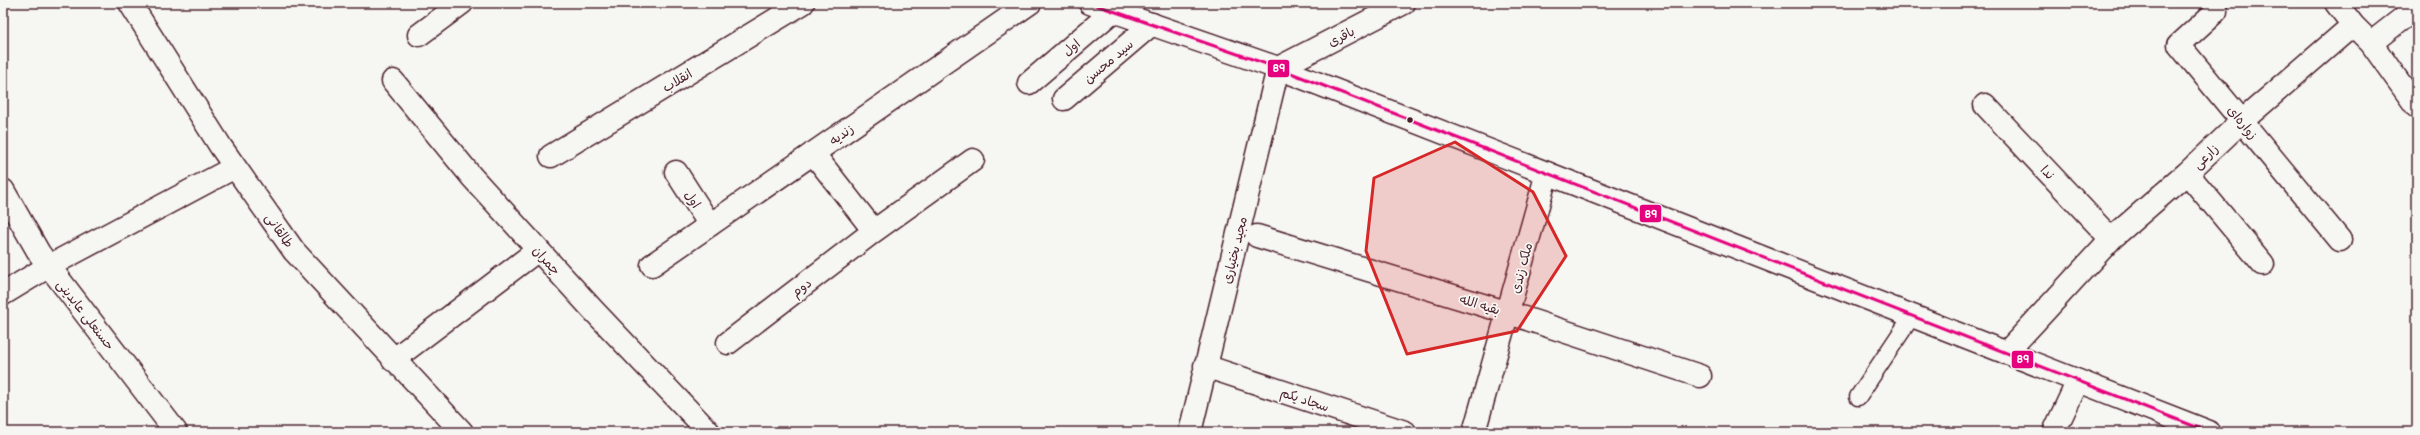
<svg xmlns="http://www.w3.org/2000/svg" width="2420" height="435" font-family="'Balsamiq Sans','Playpen Sans Arabic',sans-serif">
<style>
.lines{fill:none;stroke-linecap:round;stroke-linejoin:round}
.service-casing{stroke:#4a1f2b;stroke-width:19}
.minor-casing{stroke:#4a1f2b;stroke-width:25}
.tertiary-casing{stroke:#4a1f2b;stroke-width:25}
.secondary-casing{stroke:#4a1f2b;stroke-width:25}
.service{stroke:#f6f6f2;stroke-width:16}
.minor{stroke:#f6f6f2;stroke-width:22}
.tertiary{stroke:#f6f6f2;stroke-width:22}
.secondary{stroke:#f6f6f2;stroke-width:22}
.bus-1-casing{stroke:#f6f6f2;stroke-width:6}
.bus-1{stroke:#e5007d;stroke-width:3}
.marked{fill:#d62828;fill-opacity:0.2;stroke:#d62828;stroke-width:3;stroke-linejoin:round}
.bus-dot{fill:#4a1f2b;stroke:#f6f6f2;stroke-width:1.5}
.labels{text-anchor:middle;stroke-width:3.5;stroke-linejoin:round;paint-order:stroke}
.street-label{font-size:13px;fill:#4a1f2b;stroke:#f6f6f2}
.line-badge{stroke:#f6f6f2;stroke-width:1.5}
.badge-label{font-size:11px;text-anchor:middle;font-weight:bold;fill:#fff}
</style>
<rect width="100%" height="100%" fill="#f6f6f2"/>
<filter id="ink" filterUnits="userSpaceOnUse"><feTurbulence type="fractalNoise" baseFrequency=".025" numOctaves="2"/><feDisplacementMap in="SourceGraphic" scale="8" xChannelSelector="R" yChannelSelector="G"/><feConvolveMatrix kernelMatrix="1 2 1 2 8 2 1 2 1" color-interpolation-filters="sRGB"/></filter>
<g filter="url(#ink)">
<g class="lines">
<defs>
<path id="service" d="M 1858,397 L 1912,316"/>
<path id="minor" d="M 130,3 L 221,147 L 294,251 L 462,432
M 2336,3 L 2353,25
M 2216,11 L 2179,45 L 2340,240
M 419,35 L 462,3
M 2371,43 L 2417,107
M 393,81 L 472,177 L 593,310 L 709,432
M 1029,83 L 1113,11 L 1109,3
M 1064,99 L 1152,24
M 1985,105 L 2111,239
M 551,156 L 803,3
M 676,172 L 710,225
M 2187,173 L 2263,264
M 874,231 L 973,160
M 1257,236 L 1509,313 L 1700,376
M 652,265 L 1030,3
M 3,294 L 49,266 L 235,167
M 728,343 L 874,231 L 813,153
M 2006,353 L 2111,239 L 2187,173 L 2242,121 L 2353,25 L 2371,43 L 2417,7
M 393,360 L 538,250
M 1205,366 L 1405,432
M 1190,432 L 1278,68
M 1474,432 L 1547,173
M 2054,432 L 2078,381"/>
<path id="tertiary" d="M 1278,68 L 1404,3
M 3,190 L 39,253 L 176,432"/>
<path id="secondary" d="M 1090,3 L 1278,68 L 2209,432"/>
</defs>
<!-- service casing -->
<use href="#service" class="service-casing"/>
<!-- minor casing -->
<use href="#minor" class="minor-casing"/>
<!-- tertiary casing -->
<use href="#tertiary" class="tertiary-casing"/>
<!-- secondary casing -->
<use href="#secondary" class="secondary-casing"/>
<!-- service -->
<use href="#service" class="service"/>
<!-- minor -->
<use href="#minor" class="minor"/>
<!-- tertiary -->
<use href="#tertiary" class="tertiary"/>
<!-- secondary -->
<use href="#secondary" class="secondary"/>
<defs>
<path id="bus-1" d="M 1090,3 L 1278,68 L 2209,432"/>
</defs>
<!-- bus-1 casing -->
<use href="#bus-1" class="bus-1-casing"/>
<!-- bus-1 -->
<use href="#bus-1" class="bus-1"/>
</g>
</g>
<!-- marked area -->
<path class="marked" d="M 1455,142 L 1533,192 L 1566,256 L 1517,331 L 1407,354 L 1366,251 L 1374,178 Z"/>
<!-- markers -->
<circle class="bus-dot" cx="1410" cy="120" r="3.5"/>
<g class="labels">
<!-- street labels -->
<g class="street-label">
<text transform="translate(1341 36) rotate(-27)" y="5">باقری</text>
<text transform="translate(1071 47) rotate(-40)" y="5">اول</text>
<text transform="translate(1108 61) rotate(-40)" y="5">سید محسن</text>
<text transform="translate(677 80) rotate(-31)" y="5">انقلاب</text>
<text transform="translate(2243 122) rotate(50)" y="5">زواره‌ای</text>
<text transform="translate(841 134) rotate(-35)" y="5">زندیه</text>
<text transform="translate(2205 156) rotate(-44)" y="5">زارعی</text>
<text transform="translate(2048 172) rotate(47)" y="5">ندا</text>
<text transform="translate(693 199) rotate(57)" y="5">اول</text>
<text transform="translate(280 230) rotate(55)" y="5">طالقانی</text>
<text transform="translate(1234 250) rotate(-76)" y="5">مجید بختیاری</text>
<text transform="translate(547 260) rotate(48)" y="5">چمران</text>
<text transform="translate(1521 268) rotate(-75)" y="5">ملک زندی</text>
<text transform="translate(801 287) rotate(-37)" y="5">دوم</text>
<text transform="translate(1480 304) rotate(17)" y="5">بقیه الله</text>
<text transform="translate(86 314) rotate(52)" y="5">حسنعلی عابدینی</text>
<text transform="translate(1305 399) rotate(18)" y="5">سجاد یکم</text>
</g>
</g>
<g class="line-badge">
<rect x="1267" y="59" width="23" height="19" rx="4" fill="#e5007d"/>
<rect x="1639" y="204" width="23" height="19" rx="4" fill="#e5007d"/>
<rect x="2011" y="350" width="23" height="19" rx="4" fill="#e5007d"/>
</g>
<g class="badge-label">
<text x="1279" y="72">89</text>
<text x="1651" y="218">89</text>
<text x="2023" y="363">89</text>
</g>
<!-- margin -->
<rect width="2420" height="435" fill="none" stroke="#f6f6f2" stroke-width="16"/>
<rect x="8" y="8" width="2404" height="419" fill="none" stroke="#4a1f2b" stroke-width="1.5" filter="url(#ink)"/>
</svg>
